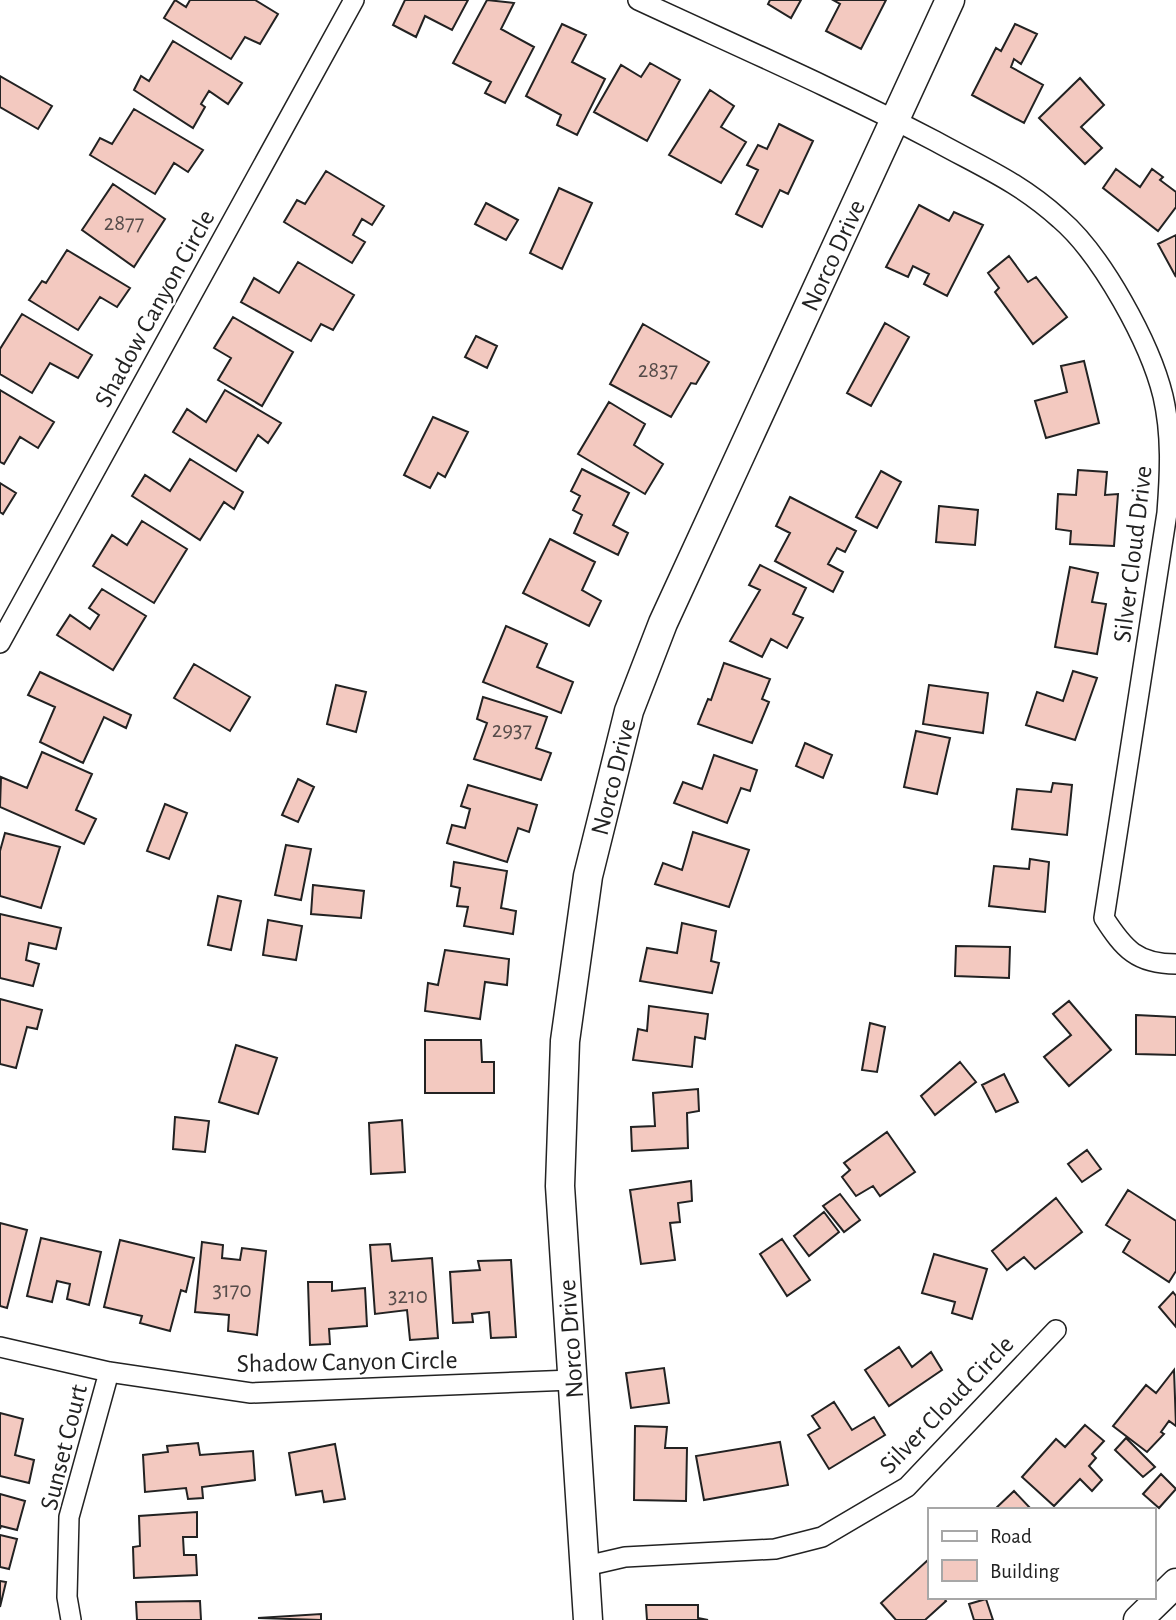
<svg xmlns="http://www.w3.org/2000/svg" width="1176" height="1620" font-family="'Alegreya Sans',sans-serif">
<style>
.building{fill:#f3c9c0;stroke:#222;stroke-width:2}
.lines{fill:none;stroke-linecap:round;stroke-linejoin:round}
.street-casing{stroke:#222;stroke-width:22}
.secondary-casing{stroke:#222;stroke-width:31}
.street{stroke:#fff;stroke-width:19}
.secondary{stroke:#fff;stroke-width:28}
.labels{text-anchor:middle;stroke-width:5;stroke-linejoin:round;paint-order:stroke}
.number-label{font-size:23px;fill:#564c4a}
.street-label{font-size:26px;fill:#222;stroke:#fff}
</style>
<rect width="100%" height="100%" fill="#fff"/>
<!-- building -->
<path class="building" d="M 175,0 L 186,7 L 190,0 L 255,0 L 278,14 L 260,44 L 245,37 L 231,59 L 164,18 Z
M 405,0 L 404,0 L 468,0 L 452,30 L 425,16 L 416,37 L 393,25 Z
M 487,0 L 514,3 L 501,29 L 534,47 L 505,103 L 485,93 L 491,82 L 453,63 Z
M 770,0 L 801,0 L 791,18 L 768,4 Z
M 833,0 L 886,0 L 861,49 L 826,31 L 840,4 Z
M 562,24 L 586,35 L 572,62 L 605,79 L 577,135 L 557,125 L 561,115 L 526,96 Z
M 1015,24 L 1037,34 L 1021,64 L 1014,59 L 1011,67 L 1043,85 L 1024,123 L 972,95 L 996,48 L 1001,51 Z
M 173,41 L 242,83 L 228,104 L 209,91 L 201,104 L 205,107 L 193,128 L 134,90 L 141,76 L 149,81 Z
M 650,63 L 680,80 L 647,141 L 594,112 L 621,65 L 641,77 Z
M 0,76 L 52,106 L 38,129 L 0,107 Z
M 1080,78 L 1104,105 L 1081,127 L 1102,148 L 1085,164 L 1039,118 Z
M 710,90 L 734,106 L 721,127 L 746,142 L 721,183 L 669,155 Z
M 134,109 L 203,150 L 188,172 L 174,163 L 155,194 L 90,155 L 100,138 L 112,144 Z
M 779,124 L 813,141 L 788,194 L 780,190 L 762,227 L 736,214 L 758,170 L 747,165 L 758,145 L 767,149 Z
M 1116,169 L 1140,187 L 1152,169 L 1163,177 L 1160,180 L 1176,192 L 1176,207 L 1158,231 L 1103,188 Z
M 326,171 L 384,206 L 372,225 L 362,219 L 353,235 L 365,242 L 352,263 L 284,222 L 297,200 L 305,204 Z
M 113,184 L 165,219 L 134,267 L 82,230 Z
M 559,188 L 592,203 L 562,269 L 530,253 Z
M 486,203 L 518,220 L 506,240 L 475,224 Z
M 919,205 L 949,221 L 954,212 L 983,225 L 947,296 L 924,284 L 929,274 L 913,266 L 908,277 L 886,267 Z
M 1176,235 L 1176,277 L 1158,244 Z
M 67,250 L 130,288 L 117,307 L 100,297 L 78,330 L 29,300 L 42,281 L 46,283 Z
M 1009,256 L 1028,282 L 1036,277 L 1067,317 L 1033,344 L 995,292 L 999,288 L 988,273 Z
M 298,262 L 354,295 L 333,330 L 321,324 L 311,341 L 241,302 L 254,278 L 279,293 Z
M 22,314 L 92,355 L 78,378 L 50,363 L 32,393 L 0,374 L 0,349 Z
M 233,317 L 293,352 L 262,406 L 218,380 L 231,358 L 214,348 Z
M 885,323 L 909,337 L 871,406 L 847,393 Z
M 643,324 L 709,362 L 696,384 L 691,383 L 671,417 L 610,384 Z
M 476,336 L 497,346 L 487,368 L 465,357 Z
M 1084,361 L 1099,423 L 1046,438 L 1035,401 L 1067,392 L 1061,366 Z
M 0,390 L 54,422 L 38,448 L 20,437 L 4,464 L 0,462 Z
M 225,390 L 281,423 L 268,443 L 258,435 L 236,471 L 173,432 L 187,409 L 206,422 Z
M 609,402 L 645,424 L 634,445 L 663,464 L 645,494 L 578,454 Z
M 433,417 L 468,432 L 445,477 L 438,473 L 430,488 L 404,475 Z
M 190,459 L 243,492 L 234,509 L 224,502 L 200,540 L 132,496 L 145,475 L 170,491 Z
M 582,469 L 629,493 L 613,525 L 628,533 L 618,555 L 574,533 L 582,515 L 573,510 L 580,496 L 571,491 Z
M 1078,470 L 1107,472 L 1105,495 L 1118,494 L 1114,546 L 1070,544 L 1071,531 L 1056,529 L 1058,494 L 1076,495 Z
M 881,471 L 901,482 L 877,528 L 856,517 Z
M 0,483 L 16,493 L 3,514 L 0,512 Z
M 790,497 L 856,531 L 845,552 L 837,548 L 828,564 L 843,572 L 833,592 L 775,561 L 790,533 L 776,526 Z
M 939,506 L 978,510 L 975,545 L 936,542 Z
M 142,521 L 187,549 L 154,603 L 93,566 L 112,535 L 127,545 Z
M 550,539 L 595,562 L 582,590 L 601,601 L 589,626 L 523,593 Z
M 760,565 L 806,588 L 793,614 L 803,618 L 787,648 L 771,639 L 762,657 L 730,641 L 760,590 L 749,585 Z
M 1070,567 L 1098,573 L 1092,602 L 1106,604 L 1097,654 L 1055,647 Z
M 102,589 L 146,616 L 113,670 L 57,635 L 70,615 L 90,629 L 99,615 L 89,608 Z
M 506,626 L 547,644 L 537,667 L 573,682 L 561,713 L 483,682 Z
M 724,663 L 770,679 L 762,699 L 769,702 L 752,743 L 698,724 L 708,699 L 711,700 Z
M 194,664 L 250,697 L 230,731 L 174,698 Z
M 1073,671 L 1097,678 L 1075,740 L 1026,725 L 1037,692 L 1063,701 Z
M 40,672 L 131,715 L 126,728 L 104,717 L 83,763 L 40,742 L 55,707 L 28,695 Z
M 336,685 L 366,692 L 356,732 L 327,724 Z
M 929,685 L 988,693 L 983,733 L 923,724 Z
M 483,697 L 547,717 L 536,748 L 551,753 L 541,780 L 474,759 L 487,723 L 477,719 Z
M 916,731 L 950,738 L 937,794 L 904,787 Z
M 805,743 L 832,755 L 823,778 L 796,766 Z
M 42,752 L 92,774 L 76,810 L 96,819 L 84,844 L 0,807 L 1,777 L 27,788 Z
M 714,755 L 757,770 L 750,791 L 741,788 L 727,823 L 674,803 L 683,782 L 702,789 Z
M 298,779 L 314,787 L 298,822 L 282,815 Z
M 1053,783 L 1072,785 L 1067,835 L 1012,829 L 1017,789 L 1051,792 Z
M 468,785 L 537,805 L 529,832 L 518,828 L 507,862 L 447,843 L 452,825 L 465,828 L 470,809 L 461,806 Z
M 165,804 L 187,813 L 169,859 L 147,851 Z
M 693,832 L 749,850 L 729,907 L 655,884 L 663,863 L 682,870 Z
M 5,833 L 60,847 L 41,908 L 0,896 L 0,851 Z
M 286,845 L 311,849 L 301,900 L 275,895 Z
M 1030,859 L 1049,862 L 1045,912 L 989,906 L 994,866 L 1029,869 Z
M 454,862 L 507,871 L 501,908 L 516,911 L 513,934 L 464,926 L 468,907 L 457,906 L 460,888 L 451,886 Z
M 313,885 L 364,891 L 361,918 L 311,914 Z
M 218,896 L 241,901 L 231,950 L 208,945 Z
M 0,914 L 61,928 L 56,949 L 29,943 L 26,960 L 39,964 L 33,986 L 0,978 Z
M 268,920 L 302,926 L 296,960 L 263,955 Z
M 682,923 L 716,931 L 711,961 L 719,963 L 712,993 L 640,981 L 647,948 L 677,953 Z
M 956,946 L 1010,947 L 1009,978 L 955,976 Z
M 445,950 L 509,959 L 507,985 L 485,982 L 480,1019 L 425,1011 L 428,983 L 438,985 Z
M 0,999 L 42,1010 L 37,1029 L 27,1027 L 16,1068 L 0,1064 Z
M 1069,1001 L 1111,1050 L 1069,1086 L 1044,1057 L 1071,1035 L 1053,1014 Z
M 649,1006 L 708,1014 L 705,1039 L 695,1037 L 692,1067 L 633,1060 L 638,1029 L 647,1031 Z
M 1136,1015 L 1176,1017 L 1176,1055 L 1136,1054 Z
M 870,1023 L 885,1027 L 877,1072 L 862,1070 Z
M 425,1040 L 481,1040 L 482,1062 L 494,1062 L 494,1093 L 425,1093 Z
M 236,1045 L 277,1058 L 258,1114 L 219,1102 Z
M 960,1062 L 976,1082 L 935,1115 L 921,1096 Z
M 1004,1074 L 1018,1102 L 996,1112 L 982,1085 Z
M 698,1089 L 699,1111 L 687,1113 L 688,1148 L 632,1151 L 631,1127 L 655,1126 L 653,1093 Z
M 175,1117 L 209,1121 L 205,1152 L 173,1149 Z
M 402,1120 L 405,1172 L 371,1174 L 369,1123 Z
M 887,1132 L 915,1172 L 880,1196 L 873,1186 L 856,1196 L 842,1177 L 850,1170 L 844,1163 Z
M 1087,1150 L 1101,1169 L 1082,1182 L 1068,1164 Z
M 691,1181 L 692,1201 L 678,1203 L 680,1222 L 670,1223 L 675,1260 L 641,1264 L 630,1190 Z
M 1128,1190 L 1176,1221 L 1176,1271 L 1169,1282 L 1123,1252 L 1130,1240 L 1106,1225 Z
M 840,1194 L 860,1220 L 844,1232 L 823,1206 Z
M 1056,1198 L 1082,1232 L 1035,1269 L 1024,1257 L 1007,1270 L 992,1251 Z
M 824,1212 L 839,1232 L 809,1256 L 794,1236 Z
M 0,1223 L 27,1230 L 7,1308 L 0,1306 Z
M 41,1238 L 101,1252 L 89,1305 L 67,1299 L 70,1284 L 57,1281 L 52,1302 L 27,1296 Z
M 782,1239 L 810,1280 L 787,1296 L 760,1254 Z
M 120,1240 L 194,1258 L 186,1292 L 181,1290 L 170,1331 L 140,1323 L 142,1316 L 104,1307 Z
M 202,1242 L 223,1245 L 222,1258 L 240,1260 L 242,1248 L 266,1251 L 257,1335 L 228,1331 L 229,1315 L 195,1312 Z
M 390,1244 L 392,1261 L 432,1258 L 438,1338 L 410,1340 L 407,1310 L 375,1314 L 370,1245 Z
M 934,1254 L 987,1269 L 972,1319 L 952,1313 L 955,1302 L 922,1293 Z
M 511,1260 L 516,1337 L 491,1338 L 489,1312 L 472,1314 L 473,1322 L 453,1323 L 450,1272 L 480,1270 L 478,1261 Z
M 308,1282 L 332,1282 L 332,1291 L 365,1288 L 367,1326 L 329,1329 L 330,1344 L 310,1345 Z
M 1173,1292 L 1176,1296 L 1176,1327 L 1159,1307 Z
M 899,1347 L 912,1367 L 931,1352 L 942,1370 L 889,1406 L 865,1370 Z
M 664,1368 L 669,1403 L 631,1408 L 626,1373 Z
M 1174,1370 L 1176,1426 L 1169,1421 L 1161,1432 L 1164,1434 L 1147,1452 L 1113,1426 L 1146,1385 L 1156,1393 Z
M 834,1402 L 852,1430 L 874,1417 L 885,1435 L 829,1469 L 808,1435 L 820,1428 L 812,1416 Z
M 0,1413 L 23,1419 L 15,1455 L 34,1460 L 29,1483 L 0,1476 Z
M 1085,1425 L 1104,1441 L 1092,1454 L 1096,1458 L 1089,1466 L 1102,1480 L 1092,1491 L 1080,1479 L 1054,1506 L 1022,1477 L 1056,1439 L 1065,1447 Z
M 635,1426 L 667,1427 L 665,1448 L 687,1448 L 686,1501 L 634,1500 Z
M 1126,1438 L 1155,1467 L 1143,1477 L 1115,1450 Z
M 780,1442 L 788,1485 L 704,1500 L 696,1456 Z
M 198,1443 L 200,1455 L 253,1451 L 255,1480 L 202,1487 L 203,1498 L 188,1499 L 186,1488 L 145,1492 L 143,1455 L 168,1452 L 167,1446 Z
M 335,1444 L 345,1499 L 324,1502 L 322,1491 L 296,1495 L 289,1453 Z
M 1161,1474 L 1176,1489 L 1159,1508 L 1143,1494 Z
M 1014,1491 L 1032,1510 L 994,1510 Z
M 0,1494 L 25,1501 L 17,1530 L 1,1526 L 0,1529 Z
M 197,1512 L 197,1537 L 183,1537 L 184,1555 L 196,1555 L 197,1575 L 134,1578 L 133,1547 L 140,1546 L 139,1516 Z
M 0,1535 L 17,1539 L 9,1569 L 0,1567 Z
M 929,1559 L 929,1597 L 943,1597 L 946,1601 L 925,1620 L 896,1620 L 881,1603 Z
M 0,1581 L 6,1582 L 0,1607 Z
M 986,1599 L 993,1620 L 974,1620 L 969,1604 Z
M 200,1601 L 201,1620 L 137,1620 L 136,1602 Z
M 646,1605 L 698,1605 L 698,1618 L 708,1620 L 647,1620 Z
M 321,1614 L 321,1620 L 258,1618 Z"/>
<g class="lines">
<defs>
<path id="street" d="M 638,0 C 737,46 838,90 935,141 C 982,167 1019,182 1060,219 C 1102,255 1150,343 1163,396 C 1172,435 1170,474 1167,513 L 1104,918 C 1124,949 1137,964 1176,964
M 0,643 L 354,0
M 0,1347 L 109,1372 L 251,1393 L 572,1380
M 586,1566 L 625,1557 L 775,1549 L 822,1537 L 907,1487 L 1056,1330
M 71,1620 L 67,1597 L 69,1517 L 109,1372"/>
<g id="secondary">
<path id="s1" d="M 588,1620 L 560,1186 L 565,1041 L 588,876 L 629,711 L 663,623 L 950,0"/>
<path d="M 1138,1620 L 1176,1583"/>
</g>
</defs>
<!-- street casing -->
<use href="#street" class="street-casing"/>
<!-- secondary casing -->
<use href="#secondary" class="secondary-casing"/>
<!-- street -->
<use href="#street" class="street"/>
<!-- secondary -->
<use href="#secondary" class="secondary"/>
</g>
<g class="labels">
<!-- number labels -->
<g class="number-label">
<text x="124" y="230">2877</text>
<text x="658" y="377">2837</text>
<text x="512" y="737">2937</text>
<text x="232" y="1297">3170</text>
<text x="408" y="1303">3210</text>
</g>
<!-- street labels -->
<g class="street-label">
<text dy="9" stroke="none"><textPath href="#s1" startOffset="1416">Norco Drive</textPath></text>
<text transform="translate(154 308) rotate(-61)" y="9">Shadow Canyon Circle</text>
<text transform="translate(1132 554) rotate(-83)" y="9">Silver Cloud Drive</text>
<text dy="9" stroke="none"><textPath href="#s1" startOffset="849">Norco Drive</textPath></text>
<text transform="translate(570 1339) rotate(-94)" y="9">Norco Drive</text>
<text transform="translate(347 1361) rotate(-1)" y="9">Shadow Canyon Circle</text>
<text transform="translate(946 1404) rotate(-46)" y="9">Silver Cloud Circle</text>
<text transform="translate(63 1447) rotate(-76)" y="9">Sunset Court</text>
</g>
</g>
<!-- legend -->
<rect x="928" y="1508" width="228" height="91" fill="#ffffff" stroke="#a7a7a7" stroke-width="2"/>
<rect x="942" y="1531" width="35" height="10" fill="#ffffff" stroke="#a7a7a7" stroke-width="2"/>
<text x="990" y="1543" font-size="21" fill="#222222">Road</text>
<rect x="942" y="1560" width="35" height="21" fill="#f3c9c0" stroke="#a7a7a7" stroke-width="2"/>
<text x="990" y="1578" font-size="21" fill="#222222">Building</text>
</svg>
